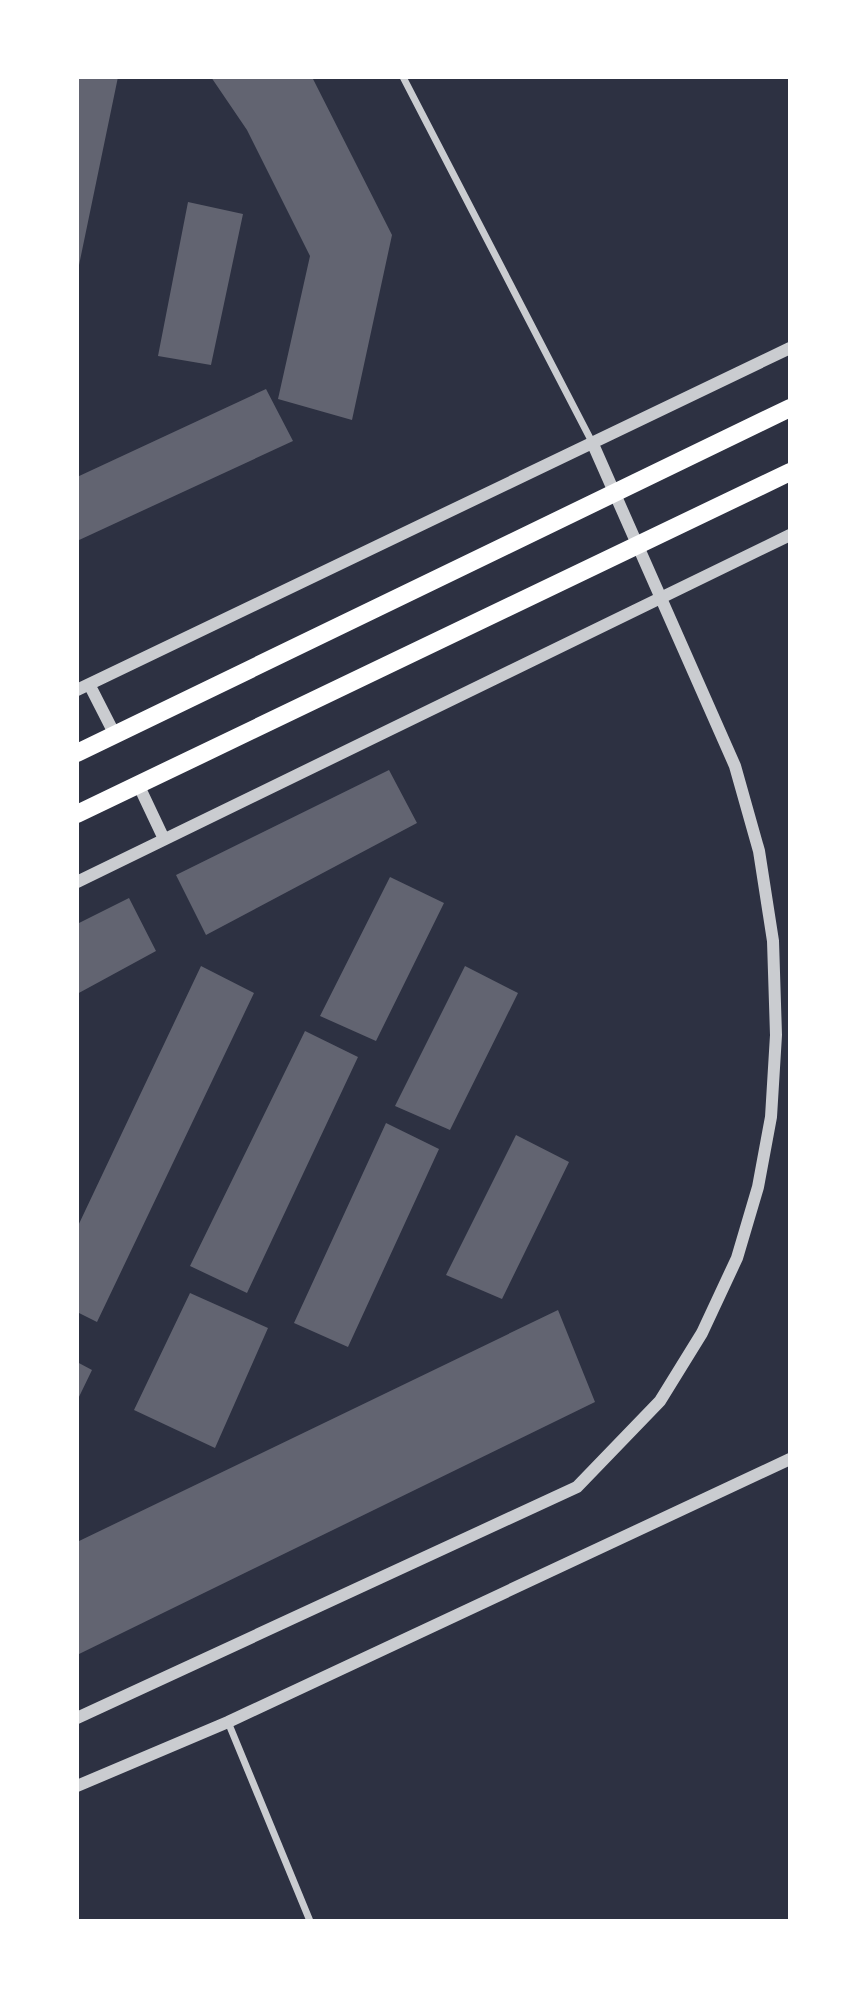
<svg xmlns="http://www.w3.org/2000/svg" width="867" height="1998" font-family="'Exo 2',sans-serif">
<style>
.building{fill:#626471}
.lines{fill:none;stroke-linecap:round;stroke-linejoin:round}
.minor{stroke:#caccd0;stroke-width:7}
.tertiary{stroke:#caccd0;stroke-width:12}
.primary{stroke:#fff;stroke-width:18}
</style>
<rect width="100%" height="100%" fill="#2d3142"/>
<!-- building -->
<path class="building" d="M 77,77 L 118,77 L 78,270 L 77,269 Z
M 211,77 L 312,77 L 392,235 L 352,420 L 278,399 L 310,256 L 247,130 Z
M 188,202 L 243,214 L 211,365 L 158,356 Z
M 266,389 L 293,441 L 77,541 L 77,477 Z
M 389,770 L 417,823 L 206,935 L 176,875 Z
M 390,877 L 444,903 L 376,1041 L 320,1016 Z
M 129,898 L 156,951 L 77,994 L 77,924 Z
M 201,966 L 254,993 L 97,1322 L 77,1312 L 77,1228 Z
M 465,966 L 518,993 L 450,1130 L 395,1106 Z
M 305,1031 L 358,1057 L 247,1293 L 190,1266 Z
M 386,1123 L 439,1149 L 348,1347 L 294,1323 Z
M 516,1135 L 569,1162 L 502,1299 L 446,1275 Z
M 190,1293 L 268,1328 L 215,1448 L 134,1410 Z
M 558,1310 L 595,1402 L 77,1655 L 77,1542 Z
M 77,1362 L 92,1370 L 77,1401 Z"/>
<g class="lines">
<!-- minor -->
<path class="minor" d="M 403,77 L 592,442
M 228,1722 L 310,1921"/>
<!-- tertiary -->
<path class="tertiary" d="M 89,684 L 115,735
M 77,690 L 790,348
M 138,784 L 164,839
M 77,882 L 790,535
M 77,1718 L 577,1487 L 660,1401 L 702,1333 L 737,1258 L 758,1187 L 771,1117 L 776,1035 L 773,941 L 759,851 L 735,766 L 592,442
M 77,1786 L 228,1722 L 790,1459"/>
<!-- primary -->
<path class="primary" d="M 77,753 L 790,408
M 77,814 L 790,472"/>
</g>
<!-- border -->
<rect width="867" height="1998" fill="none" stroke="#ffffff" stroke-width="158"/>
</svg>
